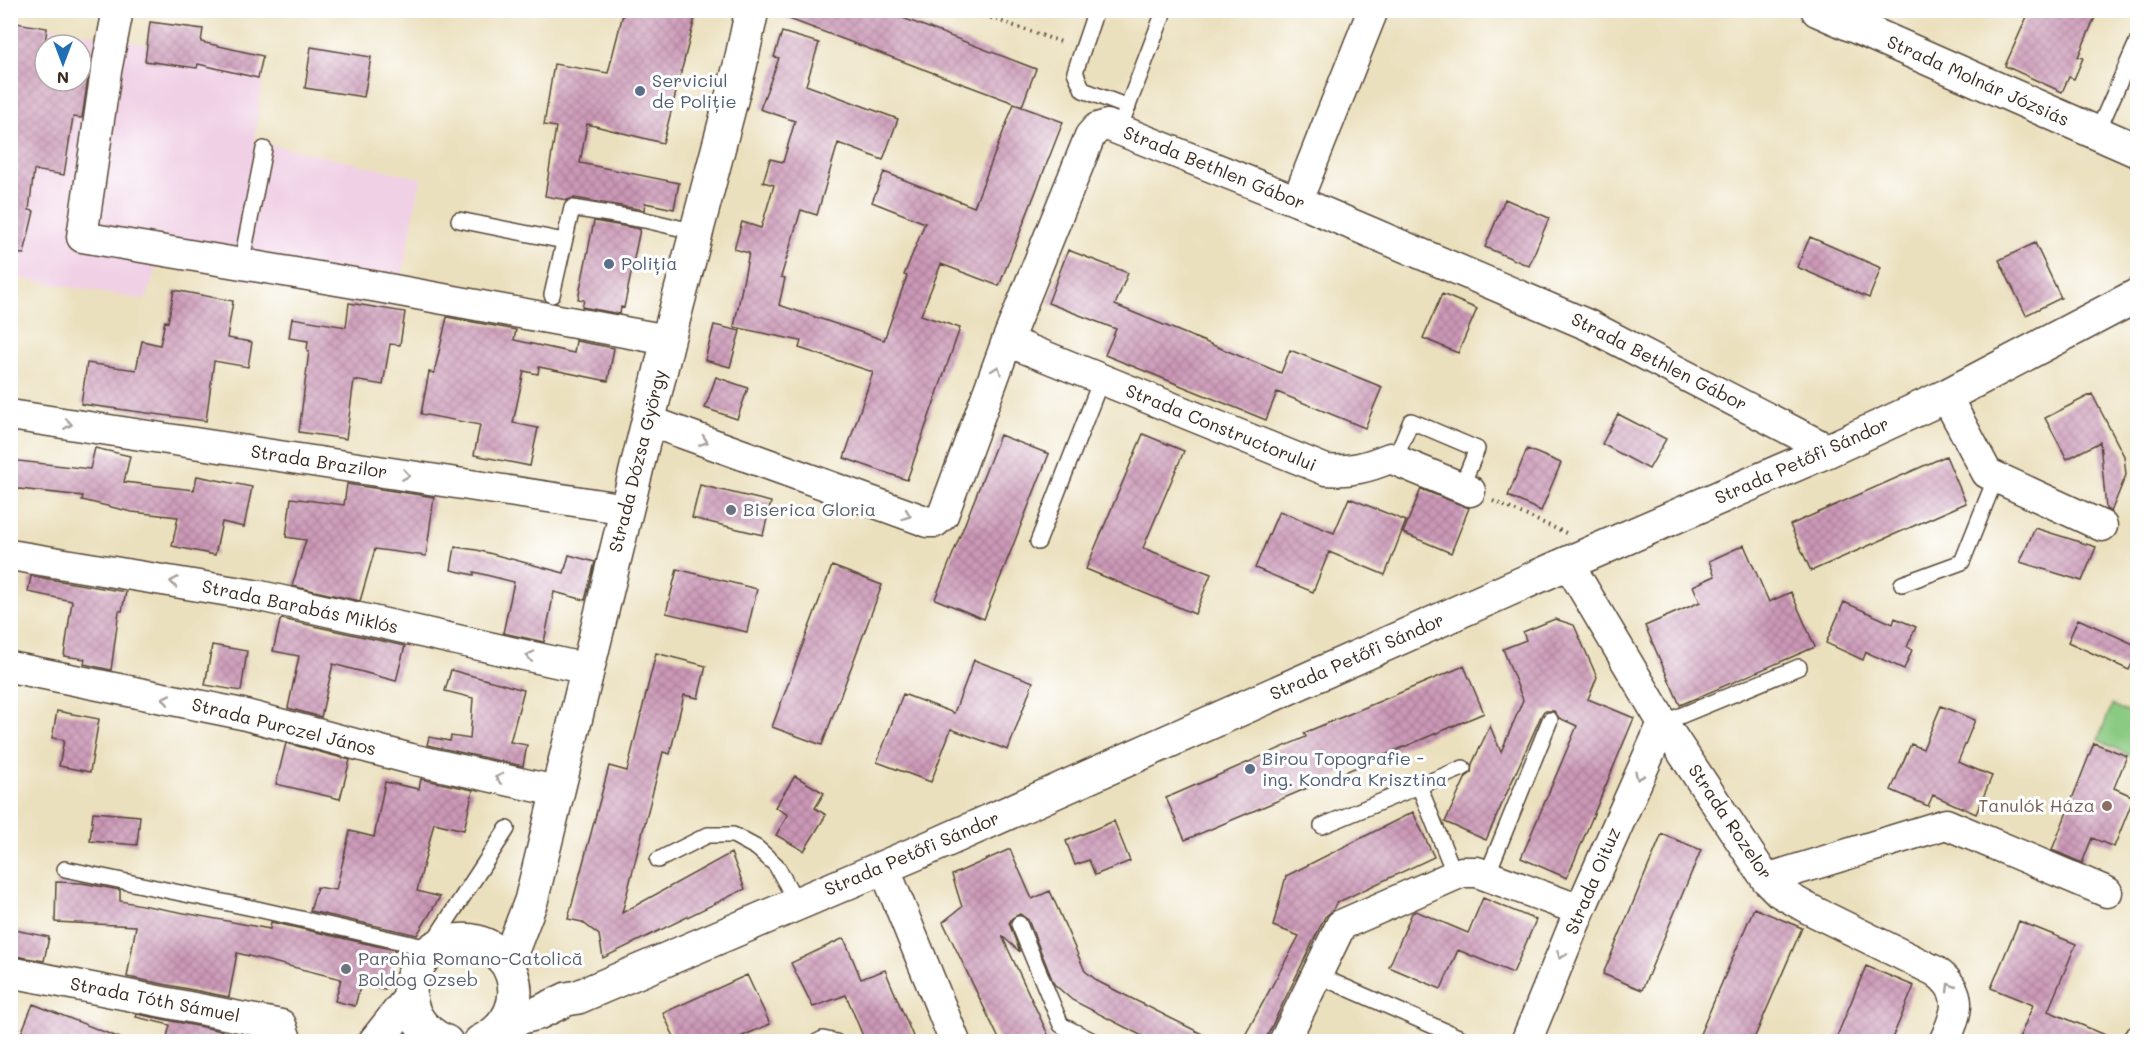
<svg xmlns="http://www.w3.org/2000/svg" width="2148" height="1052" font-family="Mali,sans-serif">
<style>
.built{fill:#f0d0e5;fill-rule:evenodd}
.grass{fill:#8bca82;stroke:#637a50;stroke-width:1.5}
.building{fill:url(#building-cross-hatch)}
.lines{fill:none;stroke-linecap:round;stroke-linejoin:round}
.lane-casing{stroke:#554536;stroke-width:18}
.street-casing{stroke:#554536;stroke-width:33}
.secondary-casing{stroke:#554536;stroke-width:36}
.primary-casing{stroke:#554536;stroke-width:36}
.path{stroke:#554536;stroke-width:4;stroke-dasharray:1.5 4.5;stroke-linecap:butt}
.lane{stroke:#fff;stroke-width:15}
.street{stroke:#fff;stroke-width:30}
.secondary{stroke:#fff;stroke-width:33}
.primary{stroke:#fff;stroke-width:33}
.oneway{stroke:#a79f9a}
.service-dot{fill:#5c6f8a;stroke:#fff;stroke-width:2}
.worship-dot{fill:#6b7280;stroke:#fff;stroke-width:2}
.education-dot{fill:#8d6e63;stroke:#fff;stroke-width:2}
.labels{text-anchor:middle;stroke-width:6;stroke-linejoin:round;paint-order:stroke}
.service-label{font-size:18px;fill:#4e5e75;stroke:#fff;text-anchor:start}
.street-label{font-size:18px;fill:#3b2a1e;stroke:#fff}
.worship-label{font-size:18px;fill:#5b616d;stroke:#fff;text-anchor:start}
.education-label{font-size:18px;fill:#785e54;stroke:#fff;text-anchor:end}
</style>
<defs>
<pattern id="building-cross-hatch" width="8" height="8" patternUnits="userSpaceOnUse" patternTransform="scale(1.5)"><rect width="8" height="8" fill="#cc99b8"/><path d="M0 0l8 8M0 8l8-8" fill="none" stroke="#a77d95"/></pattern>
</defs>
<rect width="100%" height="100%" fill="#fff"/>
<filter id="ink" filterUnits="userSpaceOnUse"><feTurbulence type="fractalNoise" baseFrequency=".0167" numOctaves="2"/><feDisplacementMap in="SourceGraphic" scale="12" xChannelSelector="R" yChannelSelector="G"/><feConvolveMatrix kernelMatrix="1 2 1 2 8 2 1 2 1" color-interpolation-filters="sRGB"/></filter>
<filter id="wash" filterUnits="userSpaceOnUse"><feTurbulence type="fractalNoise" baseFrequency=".008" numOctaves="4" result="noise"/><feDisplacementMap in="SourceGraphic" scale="24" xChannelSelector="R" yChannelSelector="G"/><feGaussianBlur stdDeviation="1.35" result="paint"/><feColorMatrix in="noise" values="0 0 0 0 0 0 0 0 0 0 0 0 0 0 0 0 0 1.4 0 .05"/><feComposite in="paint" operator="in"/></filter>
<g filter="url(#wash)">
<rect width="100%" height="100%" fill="#ebe0be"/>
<!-- built -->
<path class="built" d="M 10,19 L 114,38 L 264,70 L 254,141 L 421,178 L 396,307 L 158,263 L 146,300 L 11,277 ZM 45,45 L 81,45 L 81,81 L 45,81 Z"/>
<!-- grass -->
<path class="grass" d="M 2112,705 L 2133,715 L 2137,708 L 2137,759 L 2098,740 Z"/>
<g id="blocks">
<!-- building -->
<path class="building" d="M 624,10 L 697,10 L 663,143 L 587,124 L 580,163 L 679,183 L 674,209 L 645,203 L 644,210 L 574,198 L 567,200 L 545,196 L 556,127 L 544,125 L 554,64 L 608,73 Z
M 773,10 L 882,10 L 1036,69 L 1022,106 L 773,13 Z
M 2030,10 L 2098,10 L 2078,57 L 2083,58 L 2074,79 L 2069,77 L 2062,92 L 2005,66 Z
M 10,22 L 47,28 L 44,51 L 45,81 L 81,81 L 81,57 L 91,58 L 82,118 L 73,117 L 64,175 L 34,170 L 29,210 L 34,211 L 24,254 L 10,253 Z
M 150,22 L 203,29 L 201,42 L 263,56 L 258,78 L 198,64 L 197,68 L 145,61 Z
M 782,32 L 819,43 L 806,85 L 898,119 L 883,160 L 838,143 L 817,215 L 801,210 L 781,277 L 785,278 L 779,305 L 884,340 L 907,276 L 904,275 L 925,223 L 872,202 L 884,172 L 974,207 L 1014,104 L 1063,122 L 999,286 L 941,264 L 921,315 L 960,328 L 907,480 L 844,458 L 873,372 L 799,348 L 801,341 L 734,327 L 749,253 L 734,249 L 742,222 L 761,228 L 774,185 L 763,182 L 770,159 L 783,162 L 795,121 L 760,109 L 779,58 L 774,57 Z
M 311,47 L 371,57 L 364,97 L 305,88 Z
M 1505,199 L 1549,218 L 1529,266 L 1485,247 Z
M 594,221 L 640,229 L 624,308 L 621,307 L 620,314 L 582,307 L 584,300 L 578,299 Z
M 1810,237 L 1881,268 L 1869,298 L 1797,267 Z
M 2035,243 L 2061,298 L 2026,315 L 1999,260 Z
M 1068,250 L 1128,273 L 1115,305 L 1281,373 L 1290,350 L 1382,387 L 1365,428 L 1277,392 L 1266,420 L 1105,355 L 1116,329 L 1048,303 Z
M 174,290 L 233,301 L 227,338 L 252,342 L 248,367 L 214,361 L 206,421 L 81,404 L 87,363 L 136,370 L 142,341 L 160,345 L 165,321 L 168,322 Z
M 1442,294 L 1477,309 L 1458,353 L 1423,338 Z
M 349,303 L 405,312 L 400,345 L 390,344 L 383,385 L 354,380 L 346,439 L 299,432 L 309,351 L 307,350 L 308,341 L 289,338 L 292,318 L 346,327 Z
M 447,317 L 516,330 L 514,340 L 574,353 L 576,341 L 614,348 L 608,381 L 539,367 L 538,374 L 524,371 L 513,423 L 538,428 L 530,466 L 474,455 L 480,425 L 421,414 L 429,372 L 434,373 Z
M 714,325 L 740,331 L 730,367 L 705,360 Z
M 716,377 L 748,388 L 737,419 L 705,408 Z
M 2092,394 L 2124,456 L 2126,475 L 2111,512 L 2106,509 L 2100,442 L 2067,459 L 2045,418 Z
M 1618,414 L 1666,439 L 1649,469 L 1602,444 Z
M 1143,434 L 1184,451 L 1143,548 L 1211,574 L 1195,614 L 1086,569 Z
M 1000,435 L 1049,454 L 984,619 L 935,599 Z
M 95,448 L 130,456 L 124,482 L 194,490 L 197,476 L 252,487 L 244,527 L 222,522 L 215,555 L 172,546 L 178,517 L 132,512 L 82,500 L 83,496 L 10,488 L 10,460 L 90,469 Z
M 1527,449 L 1561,463 L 1541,511 L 1508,496 Z
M 1946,456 L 1966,503 L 1811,571 L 1790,525 Z
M 347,484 L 434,497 L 426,556 L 375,549 L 360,601 L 292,586 L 306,540 L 286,537 L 291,498 L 344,505 Z
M 700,485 L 771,502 L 763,535 L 692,518 Z
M 1421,489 L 1469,508 L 1451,553 L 1403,533 Z
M 1349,498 L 1406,521 L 1385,575 L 1329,552 L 1313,592 L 1255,568 L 1279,511 L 1334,533 Z
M 2035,528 L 2096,547 L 2082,581 L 2020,562 Z
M 1744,545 L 1769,602 L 1791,592 L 1815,647 L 1680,705 L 1645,626 L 1700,602 L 1693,586 L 1715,576 L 1709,561 Z
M 455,547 L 477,550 L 564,573 L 569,555 L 595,562 L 585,600 L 554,592 L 544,642 L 503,633 L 514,582 L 474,572 L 474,575 L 451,570 Z
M 832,566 L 882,585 L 822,745 L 772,727 Z
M 677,569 L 757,589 L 747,632 L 666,613 Z
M 31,576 L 126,592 L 122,611 L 119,611 L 111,670 L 84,664 L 85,659 L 64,656 L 72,601 L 28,592 Z
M 1844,602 L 1893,624 L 1895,618 L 1916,627 L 1907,647 L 1912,650 L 1904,669 L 1866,652 L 1863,660 L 1826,643 Z
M 282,619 L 405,646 L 396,681 L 333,664 L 321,717 L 288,708 L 299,656 L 273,651 L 280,621 Z
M 1555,619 L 1574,625 L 1597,677 L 1588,699 L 1634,718 L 1567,878 L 1521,858 L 1577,726 L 1559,718 L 1554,711 L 1544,711 L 1541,716 L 1486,840 L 1445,822 L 1466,777 L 1471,773 L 1472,764 L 1490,726 L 1501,752 L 1523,700 L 1503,649 L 1526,640 L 1523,632 Z
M 2078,619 L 2138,646 L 2138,651 L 2129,670 L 2068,642 Z
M 212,645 L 247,651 L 241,691 L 205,685 Z
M 656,653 L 706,666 L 698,698 L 684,695 L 670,754 L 663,752 L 622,913 L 731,853 L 745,889 L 603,958 L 599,935 L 582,922 L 568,919 L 609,766 L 627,771 Z
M 974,660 L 1033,682 L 1008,750 L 951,729 L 931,782 L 877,762 L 903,694 L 954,713 Z
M 1464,666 L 1484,713 L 1185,840 L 1166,798 L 1306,737 L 1304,733 Z
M 451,670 L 524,690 L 510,742 L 527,745 L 523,766 L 427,745 L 429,737 L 450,741 L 451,736 L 470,739 L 473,698 L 445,691 Z
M 1941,706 L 1975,720 L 1958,762 L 1992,776 L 1976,814 L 1933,795 L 1928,806 L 1891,790 L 1911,744 L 1923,749 Z
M 57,711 L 99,719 L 90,772 L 59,766 L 64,740 L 52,738 Z
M 286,743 L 350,760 L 340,799 L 276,784 Z
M 2094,743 L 2127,756 L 2114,788 L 2134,797 L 2114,847 L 2092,838 L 2082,863 L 2052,850 Z
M 795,776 L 824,793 L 815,808 L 826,815 L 804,851 L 776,835 L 788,815 L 775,807 Z
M 421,779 L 473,790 L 464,830 L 434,823 L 417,891 L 440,897 L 417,935 L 310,911 L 317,887 L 336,890 L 350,831 L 374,837 L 385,782 L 419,789 Z
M 93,812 L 140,816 L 137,845 L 90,841 Z
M 1413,812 L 1434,857 L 1336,903 L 1333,910 L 1325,917 L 1268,1034 L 1267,1041 L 1242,1041 L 1299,936 L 1273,926 L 1286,876 Z
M 1114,821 L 1130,861 L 1095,875 L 1089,860 L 1075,865 L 1066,841 Z
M 1662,834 L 1701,850 L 1642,990 L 1603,974 Z
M 1010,849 L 1032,899 L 1050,891 L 1085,971 L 1099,982 L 1216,1041 L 1152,1041 L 1072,1000 L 1054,984 L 1028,920 L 1020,914 L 1012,918 L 1009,923 L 1020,952 L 1002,936 L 1051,1041 L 1000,1041 L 943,922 L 962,907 L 952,875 Z
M 56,882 L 82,883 L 120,890 L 120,901 L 270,929 L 271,922 L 395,950 L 385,989 L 361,983 L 355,1006 L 335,1001 L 341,979 L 237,953 L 229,997 L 127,977 L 136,926 L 55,922 Z
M 1483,898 L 1536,920 L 1513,973 L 1458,950 L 1441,989 L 1389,967 L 1412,913 L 1416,911 L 1468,933 Z
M 1754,908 L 1802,928 L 1753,1041 L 1697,1041 Z
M 2019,921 L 2076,944 L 2048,1011 L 2120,1041 L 2018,1041 L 2033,1005 L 1991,988 Z
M 10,929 L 49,937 L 44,961 L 10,955 Z
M 844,938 L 861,979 L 885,970 L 915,1041 L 865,1041 L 846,995 L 813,1007 L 791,963 Z
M 1866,966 L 1914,986 L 1891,1041 L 1835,1041 Z
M 747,975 L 770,1024 L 731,1041 L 676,1041 L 663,1013 Z
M 33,1004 L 125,1040 L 125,1041 L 18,1041 Z
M 137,1014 L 222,1031 L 220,1041 L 166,1041 L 170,1025 L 136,1017 Z"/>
</g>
</g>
<g filter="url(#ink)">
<use href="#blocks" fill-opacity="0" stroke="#554536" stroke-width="1.5"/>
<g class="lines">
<defs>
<path id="lane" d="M 1096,10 L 1075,72 L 1083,90 L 1128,107
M 1124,116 L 1162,17 L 1162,10
M 2097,133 L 2138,40
M 459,220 L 564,241
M 241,265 L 264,149
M 552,295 L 572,208 L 645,220 L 696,232
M 1390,458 L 1398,452 L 1411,421 L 1477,449 L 1461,488
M 1038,542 L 1101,380
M 1902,584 L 1962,562 L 1996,477
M 1663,723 L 1799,667
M 1419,786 L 1463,768
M 1322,826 L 1419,786 L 1455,875
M 658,860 L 708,835 L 733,835 L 757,848 L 776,865 L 797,903
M 65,869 L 257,909 L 429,948
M 1487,875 L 1550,720
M 1019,924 L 1061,1025 L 1095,1042
M 433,942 L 507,829
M 1317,975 L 1470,1042
M 817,1042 L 823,1039 L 836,1042"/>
<path id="street" d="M 118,10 L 106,71 L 82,237 L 378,287 L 668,340
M 1297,201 L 1373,10
M 1007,341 L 1326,470 C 1350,472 1368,467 1390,458 L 1470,491
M 1946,396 L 1987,473 L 2102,526
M 10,415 L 627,509
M 649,421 L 928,522 L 935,522 L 943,515 L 1007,341 L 1090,136 L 1097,128 L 1107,125 L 1297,201 L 1588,325 L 1829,450
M 10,555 L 260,596 L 587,669
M 1568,563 L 1663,723 L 1766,879 L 1779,892 L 1807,908 L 1935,971 C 1965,992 1958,1012 1944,1042
M 10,667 L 242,714 L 411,759 L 556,791
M 884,867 L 955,1042
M 1766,879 L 1946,824 L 2107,892
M 10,972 L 281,1025 L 287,1042
M 1284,1042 L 1341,925 L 1462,872 L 1477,872 L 1580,910
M 1526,1042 L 1580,910 L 1663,723
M 2137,1042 L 2138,1041"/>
<path id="secondary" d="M 1818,10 L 2138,151
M 503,959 L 513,948 L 531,901 L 668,340 L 740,66 L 752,10
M 375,1042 L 410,998"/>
<path id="primary" d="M 506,1021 L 538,1013 L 567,999 L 578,997 L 938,844 L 1568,563 L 1829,450 L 1946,396 L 2138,295
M 446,1042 C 427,1034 413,1019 410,998 C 409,982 415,968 425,956 C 431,949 440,944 449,942 C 513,927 543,1012 480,1042"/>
</defs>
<!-- lane casing -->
<use href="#lane" class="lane-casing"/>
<!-- street casing -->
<use href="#street" class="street-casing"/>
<!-- secondary casing -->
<use href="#secondary" class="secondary-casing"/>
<!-- primary casing -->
<use href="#primary" class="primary-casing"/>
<!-- path -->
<path class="path" d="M 968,10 L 1064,43
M 1493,501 L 1566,533"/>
<!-- lane -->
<use href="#lane" class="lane"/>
<!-- street -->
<use href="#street" class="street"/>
<!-- secondary -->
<use href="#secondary" class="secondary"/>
<!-- primary -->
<use href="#primary" class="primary"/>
</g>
<!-- one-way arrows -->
<defs><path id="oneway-chevron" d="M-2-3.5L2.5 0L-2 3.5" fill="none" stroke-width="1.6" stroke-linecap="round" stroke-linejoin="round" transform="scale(1.5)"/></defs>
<g class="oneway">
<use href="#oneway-chevron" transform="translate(997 370) rotate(-70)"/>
<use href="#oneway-chevron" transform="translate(68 424) rotate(9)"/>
<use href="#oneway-chevron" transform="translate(704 441) rotate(20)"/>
<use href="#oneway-chevron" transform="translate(406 475) rotate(9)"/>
<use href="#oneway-chevron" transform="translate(907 515) rotate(20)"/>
<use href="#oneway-chevron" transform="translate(174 582) rotate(-171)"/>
<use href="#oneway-chevron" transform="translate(530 656) rotate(-168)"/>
<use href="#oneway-chevron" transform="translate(166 699) rotate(-169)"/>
<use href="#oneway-chevron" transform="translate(1639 776) rotate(114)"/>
<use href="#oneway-chevron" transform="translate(499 778) rotate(-168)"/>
<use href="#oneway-chevron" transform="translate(1561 955) rotate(112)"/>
<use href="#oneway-chevron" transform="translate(1950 987) rotate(-121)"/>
</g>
</g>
<!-- markers -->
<g class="service-dot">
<circle cx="640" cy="91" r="6"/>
<circle cx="609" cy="264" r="6"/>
<circle cx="1250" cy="769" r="6"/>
</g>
<g class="worship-dot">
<circle cx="731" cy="510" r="6"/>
<circle cx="346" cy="969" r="6"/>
</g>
<circle class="education-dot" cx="2107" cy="806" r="6"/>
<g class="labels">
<!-- service labels -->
<g class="service-label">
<text x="652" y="87">Serviciul<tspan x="652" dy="21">de Poliție</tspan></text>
<text x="621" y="270">Poliția</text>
<text x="1262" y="765">Birou Topografie -<tspan x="1262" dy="21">ing. Kondra Krisztina</tspan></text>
</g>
<!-- street labels -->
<g class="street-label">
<text transform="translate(1978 81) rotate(24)" y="6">Strada Molnár Józsiás</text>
<text transform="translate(1214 168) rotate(22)" y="6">Strada Bethlen Gábor</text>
<text transform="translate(1659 362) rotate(27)" y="6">Strada Bethlen Gábor</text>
<text transform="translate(1221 428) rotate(22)" y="6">Strada Constructorului</text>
<text transform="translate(638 461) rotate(-76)" y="6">Strada Dózsa György</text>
<text transform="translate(1802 461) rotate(-24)" y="6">Strada Petőfi Sándor</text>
<text transform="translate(319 462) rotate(9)" y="6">Strada Brazilor</text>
<text transform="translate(300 607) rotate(12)" y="6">Strada Barabás Miklós</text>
<text transform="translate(1357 657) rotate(-24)" y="6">Strada Petőfi Sándor</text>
<text transform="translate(284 727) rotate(14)" y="6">Strada Purczel János</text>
<text transform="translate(1730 822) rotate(56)" y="6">Strada Rozelor</text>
<text transform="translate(912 854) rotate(-23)" y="6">Strada Petőfi Sándor</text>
<text transform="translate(1593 881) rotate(-67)" y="6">Strada Oituz</text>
<text transform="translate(155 1000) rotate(11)" y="6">Strada Tóth Sámuel</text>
</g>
<!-- worship labels -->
<g class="worship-label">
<text x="743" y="516">Biserica Gloria</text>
<text x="358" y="965">Parohia Romano-Catolică<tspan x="358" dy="21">Boldog Ozseb</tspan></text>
</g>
<!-- education labels -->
<g class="education-label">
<text x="2095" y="812">Tanulók Háza</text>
</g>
</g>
<!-- margin -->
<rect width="2148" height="1052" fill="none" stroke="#fff" stroke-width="36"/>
<!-- north arrow -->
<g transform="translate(63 63) rotate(180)"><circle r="28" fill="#ffffff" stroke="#b1aaa5" stroke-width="1.5"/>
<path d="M0-4.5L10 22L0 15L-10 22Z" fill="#1f6fb2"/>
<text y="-9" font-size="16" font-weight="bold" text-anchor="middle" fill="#3b2a1e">N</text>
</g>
</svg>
